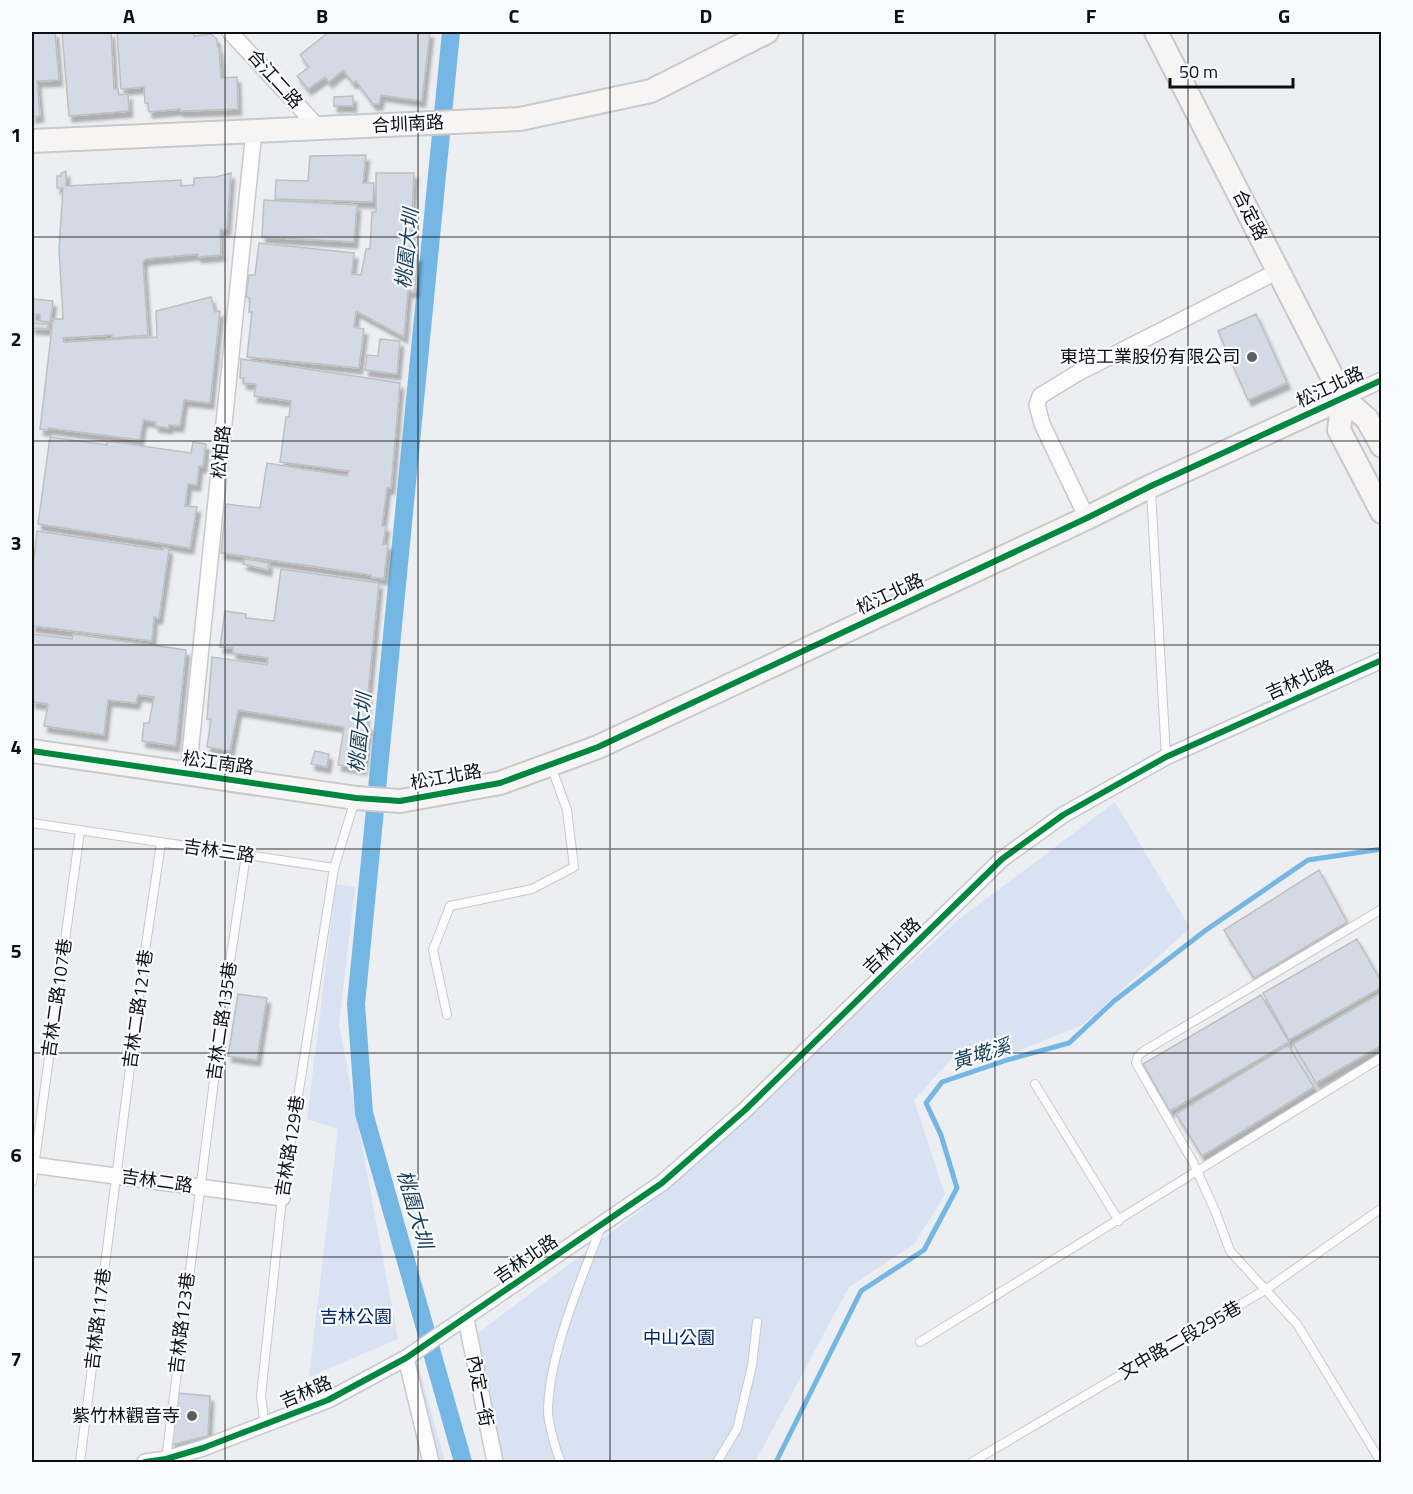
<svg xmlns="http://www.w3.org/2000/svg" width="1413" height="1494" font-family="'Titillium Web','Noto Sans TC',sans-serif">
<style>
.green{fill:#d8e2f2}
.lines{fill:none;stroke-linecap:round;stroke-linejoin:round}
.stream{stroke:#74b7e4;stroke-width:5}
.canal{stroke:#74b7e4;stroke-width:18}
.building{fill:#d3dae5;stroke:#bebfc1;stroke-width:1.5;filter:url(#shadow)}
.lane-casing{stroke:#c7c9cb;stroke-width:10}
.street-casing{stroke:#c7c9cb;stroke-width:18}
.secondary-casing{stroke:#c7c9cb;stroke-width:26}
.lane{stroke:#fcfcfd;stroke-width:8}
.street{stroke:#fcfcfd;stroke-width:15}
.secondary{stroke:#f7f4f4;stroke-width:22}
.cycleway-casing{stroke:#f9fbfe;stroke-width:10}
.cycleway{stroke:#00873e;stroke-width:6}
.grid{fill:none;stroke:#0e0f10;stroke-width:1.5;stroke-opacity:0.55}
.poi-dot{fill:#5c5d5f;stroke:#f9fbfe;stroke-width:2}
.labels{text-anchor:middle;stroke-width:4.5;stroke-linejoin:round;paint-order:stroke}
.street-label{font-size:18px;fill:#0e0f10;stroke:#f9fbfe}
.poi-label{font-size:18px;fill:#0e0f10;stroke:#f9fbfe;text-anchor:end}
.park-label{font-size:18px;fill:#01256a;stroke:#f9fbfe}
.water-label{font-size:20px;font-style:italic;fill:#173e58;stroke:#f9fbfe}
.neatline{fill:none;stroke:#0e0f10;stroke-width:2}
.grid-label{font-size:20px;text-anchor:middle;font-weight:bold;fill:#0e0f10}
</style>
<defs>
<filter id="shadow"><feDropShadow dx="3.5" dy="6" stdDeviation="1.5" flood-color="#0004"/></filter>
</defs>
<rect width="100%" height="100%" fill="#eceef1"/>
<!-- green -->
<path class="green" d="M 1115,802 L 1190,928 L 1084,1024 L 1004,1057 L 953,1057 L 914,1100 L 945,1195 L 914,1244 L 849,1287 L 755,1462 L 501,1462 L 473,1337 L 649,1204 L 958,920 Z
M 336,884 L 355,887 L 339,1024 L 398,1339 L 309,1377 L 338,1129 L 307,1119 Z
M 417,1361 L 445,1462 L 433,1462 L 405,1367 Z"/>
<g class="lines">
<!-- stream -->
<path class="stream" d="M 776,1462 L 861,1291 L 924,1250 L 957,1188 L 941,1135 L 926,1103 L 942,1082 L 1007,1060 L 1069,1043 L 1114,1001 L 1206,930 L 1308,860 L 1382,849"/>
<!-- canal -->
<path class="canal" d="M 451,32 L 356,1004 L 364,1113 L 463,1462"/>
</g>
<!-- building -->
<path class="building" d="M 32,32 L 55,32 L 59,80 L 37,81 L 40,116 L 32,117 Z
M 62,32 L 111,32 L 114,89 L 118,89 L 119,95 L 128,94 L 129,111 L 69,116 Z
M 117,32 L 194,32 L 194,36 L 211,34 L 217,39 L 217,46 L 219,48 L 221,78 L 237,77 L 238,109 L 180,111 L 180,109 L 149,112 L 148,103 L 145,103 L 144,87 L 121,89 Z
M 329,32 L 430,32 L 422,101 L 381,95 L 379,104 L 373,104 L 356,81 L 353,83 L 343,70 L 329,82 L 325,77 L 308,89 L 297,76 L 309,67 L 300,55 Z
M 353,96 L 353,106 L 334,106 L 334,97 Z
M 366,155 L 363,183 L 374,183 L 373,202 L 275,199 L 276,180 L 308,181 L 310,156 Z
M 66,171 L 66,186 L 181,180 L 181,186 L 194,185 L 194,178 L 216,177 L 231,173 L 227,229 L 220,230 L 221,255 L 198,257 L 198,254 L 146,259 L 143,262 L 148,335 L 112,338 L 112,335 L 63,338 L 64,342 L 157,337 L 156,311 L 211,297 L 215,312 L 220,311 L 210,403 L 184,400 L 180,426 L 169,425 L 169,428 L 155,426 L 156,422 L 143,420 L 140,440 L 48,428 L 48,430 L 40,429 L 53,319 L 63,319 L 59,249 L 63,188 L 57,188 L 57,176 L 61,176 L 61,173 Z
M 376,173 L 414,173 L 410,256 L 418,255 L 415,292 L 408,291 L 404,337 L 356,311 L 354,327 L 364,329 L 359,368 L 247,357 L 252,312 L 249,312 L 250,298 L 246,297 L 249,275 L 255,275 L 259,243 L 354,253 L 352,274 L 361,275 L 366,249 L 370,249 L 372,212 L 376,212 Z
M 264,200 L 357,205 L 354,242 L 262,237 Z
M 32,299 L 53,301 L 50,322 L 40,321 L 40,314 L 32,315 Z
M 1256,314 L 1287,383 L 1248,400 L 1218,331 Z
M 32,323 L 49,324 L 47,329 L 32,328 Z
M 380,339 L 400,341 L 397,374 L 365,370 L 367,355 L 378,356 Z
M 241,359 L 400,383 L 391,488 L 387,488 L 382,526 L 386,526 L 383,544 L 388,544 L 384,579 L 371,577 L 371,575 L 221,553 L 226,504 L 260,508 L 267,463 L 347,476 L 349,471 L 280,462 L 286,417 L 289,417 L 291,401 L 254,396 L 256,384 L 243,383 L 244,378 L 240,378 Z
M 50,437 L 107,445 L 107,441 L 191,453 L 193,442 L 206,444 L 203,467 L 199,466 L 197,485 L 188,484 L 185,506 L 197,507 L 190,548 L 38,524 Z
M 37,531 L 163,550 L 163,547 L 169,549 L 159,618 L 154,617 L 152,641 L 32,626 L 32,576 Z
M 245,559 L 269,563 L 268,570 L 243,564 Z
M 281,569 L 379,583 L 365,724 L 369,725 L 363,769 L 338,765 L 344,727 L 238,710 L 230,751 L 207,747 L 211,719 L 207,719 L 212,657 L 267,665 L 268,658 L 233,653 L 233,648 L 220,647 L 225,611 L 246,614 L 246,618 L 274,621 Z
M 32,634 L 72,639 L 73,634 L 186,650 L 176,746 L 142,741 L 144,723 L 149,723 L 154,697 L 138,695 L 136,703 L 108,700 L 104,735 L 44,726 L 48,704 L 32,702 Z
M 315,751 L 329,754 L 327,767 L 311,764 Z
M 1319,870 L 1347,922 L 1254,978 L 1224,930 Z
M 1357,939 L 1382,983 L 1382,987 L 1289,1040 L 1263,993 Z
M 1382,992 L 1382,1045 L 1316,1083 L 1293,1044 Z
M 238,994 L 267,998 L 257,1060 L 228,1056 Z
M 1261,995 L 1289,1042 L 1170,1111 L 1143,1064 Z
M 1288,1045 L 1314,1087 L 1202,1156 L 1176,1114 Z
M 177,1393 L 210,1396 L 208,1436 L 171,1445 Z"/>
<g class="lines">
<defs>
<path id="lane" d="M 1151,491 L 1166,757
M 32,823 L 334,868 L 355,800
M 447,1015 L 433,950 L 450,906 L 532,889 L 574,867 L 567,810 L 551,766
M 1035,1084 L 1119,1221
M 32,1182 L 80,831
M 920,1342 L 1382,1057
M 265,1426 L 261,1396 L 282,1198 L 334,868
M 166,1459 L 224,1002 L 246,855
M 80,1462 L 143,965 L 161,843
M 561,1462 C 556,1452 549,1425 548,1413 C 548,1355 581,1281 601,1227
M 717,1462 L 737,1429 L 752,1366 L 757,1322
M 972,1462 L 1265,1290 L 1382,1208
M 1381,1462 L 1297,1324 L 1230,1251 L 1216,1213 L 1193,1162 L 1136,1063 L 1138,1056 L 1144,1051 L 1382,909"/>
<path id="street" d="M 230,32 L 319,128
M 1343,398 L 1382,380
M 1087,518 L 1042,424 L 1037,405 L 1040,396 L 1076,374 L 1278,271
M 188,774 L 254,131
M 32,1165 L 282,1198
M 466,1319 L 495,1462
M 406,1358 L 431,1462
M 145,1462 L 166,1459 L 203,1448 L 328,1400 L 406,1358 L 662,1183 L 745,1110 L 1002,859 L 1063,815 L 1166,757 L 1382,660"/>
<path id="secondary" d="M 1156,32 L 1343,398 L 1367,419 L 1382,446
M 32,141 L 520,119 L 651,91 L 767,32
M 1343,398 L 1339,430 L 1382,512
M 32,751 L 356,798 L 400,801 L 500,783 L 598,747 L 1087,518 L 1151,486 L 1343,398"/>
</defs>
<!-- lane casing -->
<use href="#lane" class="lane-casing"/>
<!-- street casing -->
<use href="#street" class="street-casing"/>
<!-- secondary casing -->
<use href="#secondary" class="secondary-casing"/>
<!-- lane -->
<use href="#lane" class="lane"/>
<!-- street -->
<use href="#street" class="street"/>
<!-- secondary -->
<use href="#secondary" class="secondary"/>
<defs>
<path id="cycleway" d="M 32,751 L 356,798 L 400,801 L 500,783 L 598,747 L 1087,518 L 1151,486 L 1382,380
M 145,1462 L 166,1459 L 203,1448 L 328,1400 L 406,1358 L 662,1183 L 745,1110 L 1002,859 L 1063,815 L 1166,757 L 1382,660"/>
</defs>
<!-- cycleway casing -->
<use href="#cycleway" class="cycleway-casing"/>
<!-- cycleway -->
<use href="#cycleway" class="cycleway"/>
</g>
<!-- grid -->
<path class="grid" d="M 225,32 L 225,1462M 418,32 L 418,1462M 610,32 L 610,1462M 803,32 L 803,1462M 995,32 L 995,1462M 1188,32 L 1188,1462M 32,237 L 1382,237M 32,441 L 1382,441M 32,645 L 1382,645M 32,849 L 1382,849M 32,1053 L 1382,1053M 32,1257 L 1382,1257"/>
<!-- markers -->
<g class="poi-dot">
<circle cx="1252" cy="357" r="6"/>
<circle cx="192" cy="1416" r="6"/>
</g>
<g class="labels">
<!-- street labels -->
<g class="street-label">
<text transform="translate(275 79) rotate(48)" y="6">合江二路</text>
<text transform="translate(408 124) rotate(-3)" y="6">合圳南路</text>
<text transform="translate(1250 215) rotate(63)" y="6">合定路</text>
<text transform="translate(1330 387) rotate(-25)" y="6">松江北路</text>
<text transform="translate(221 452) rotate(-84)" y="6">松柏路</text>
<text transform="translate(890 594) rotate(-25)" y="6">松江北路</text>
<text transform="translate(1300 680) rotate(-24)" y="6">吉林北路</text>
<text transform="translate(218 763) rotate(8)" y="6">松江南路</text>
<text transform="translate(446 777) rotate(-10)" y="6">松江北路</text>
<text transform="translate(219 851) rotate(8)" y="6">吉林三路</text>
<text transform="translate(892 946) rotate(-44)" y="6">吉林北路</text>
<text transform="translate(57 998) rotate(-82)" y="6">吉林二路107巷</text>
<text transform="translate(138 1009) rotate(-82)" y="6">吉林二路121巷</text>
<text transform="translate(222 1021) rotate(-82)" y="6">吉林二路135巷</text>
<text transform="translate(290 1146) rotate(-81)" y="6">吉林路129巷</text>
<text transform="translate(157 1181) rotate(8)" y="6">吉林二路</text>
<text transform="translate(526 1259) rotate(-34)" y="6">吉林北路</text>
<text transform="translate(98 1319) rotate(-83)" y="6">吉林路117巷</text>
<text transform="translate(182 1323) rotate(-83)" y="6">吉林路123巷</text>
<text transform="translate(1180 1340) rotate(-30)" y="6">文中路二段295巷</text>
<text transform="translate(480 1391) rotate(79)" y="6">內定一街</text>
<text transform="translate(306 1392) rotate(-23)" y="6">吉林路</text>
</g>
<!-- poi labels -->
<g class="poi-label">
<text x="1240" y="363">東培工業股份有限公司</text>
<text x="180" y="1422">紫竹林觀音寺</text>
</g>
<!-- park labels -->
<g class="park-label">
<text x="356" y="1323">吉林公園</text>
<text x="679" y="1344">中山公園</text>
</g>
<!-- water labels -->
<g class="water-label">
<text transform="translate(407 249) rotate(-84)" y="7">桃園大圳</text>
<text transform="translate(360 733) rotate(-84)" y="7">桃園大圳</text>
<text transform="translate(981 1054) rotate(-17)" y="7">黃墘溪</text>
<text transform="translate(415 1209) rotate(74)" y="7">桃園大圳</text>
</g>
</g>
<!-- border -->
<rect width="1413" height="1494" fill="none" stroke="#f9fbfe" stroke-width="66"/>
<!-- scale -->
<path d="M1170 78v9h123v-9" fill="none" stroke="#0e0f10" stroke-width="3"/>
<text x="1179" y="78" font-size="18" fill="#0e0f10" stroke="#f9fbfe" stroke-width="4.5" paint-order="stroke">50 m</text>
<rect x="33" y="33" width="1347" height="1428" class="neatline"/>
<g class="grid-label">
<text x="129" y="23">A</text>
<text x="322" y="23">B</text>
<text x="514" y="23">C</text>
<text x="706" y="23">D</text>
<text x="899" y="23">E</text>
<text x="1091" y="23">F</text>
<text x="1284" y="23">G</text>
<text x="16" y="142">1</text>
<text x="16" y="346">2</text>
<text x="16" y="550">3</text>
<text x="16" y="754">4</text>
<text x="16" y="958">5</text>
<text x="16" y="1162">6</text>
<text x="16" y="1366">7</text>
</g>
</svg>
